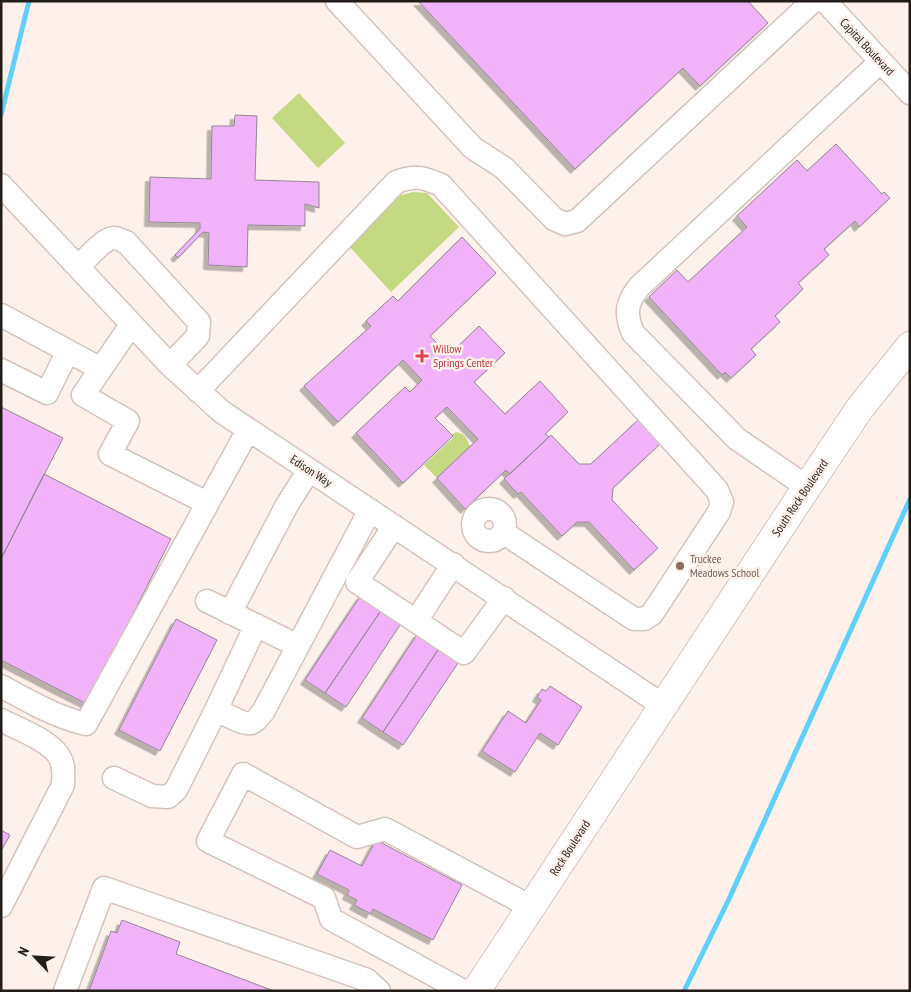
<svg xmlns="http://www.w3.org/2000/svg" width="911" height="992" font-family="'PT Sans Narrow',sans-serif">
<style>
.green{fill:#c4d981}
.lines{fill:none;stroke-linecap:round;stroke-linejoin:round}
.stream{stroke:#5fcffc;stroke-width:5}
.building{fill:#f2b2fa;stroke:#928793;filter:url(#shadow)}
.minor-casing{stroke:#d4c3bc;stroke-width:25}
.major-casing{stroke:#d4c3bc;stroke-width:30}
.minor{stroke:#fff;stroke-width:22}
.major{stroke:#fff;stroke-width:28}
.health-dot{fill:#e0444e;stroke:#fef0ea;stroke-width:2}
.education-dot{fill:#8d6e63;stroke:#fef0ea;stroke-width:2}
.labels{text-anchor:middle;stroke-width:5;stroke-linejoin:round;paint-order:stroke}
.street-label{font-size:12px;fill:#231d1a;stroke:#fef0ea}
.health-label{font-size:12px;fill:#be3a42;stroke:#fef0ea;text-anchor:start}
.education-label{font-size:12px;fill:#785e54;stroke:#fef0ea;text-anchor:start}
</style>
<defs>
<filter id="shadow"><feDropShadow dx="-4.5" dy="4.5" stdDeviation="0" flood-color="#0004"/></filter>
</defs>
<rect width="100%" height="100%" fill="#fef0ea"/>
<!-- green -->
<path class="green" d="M 299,93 L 345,143 L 318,168 L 272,118 Z
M 413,192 L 427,193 L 459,227 L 391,292 L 349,246 L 398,196 Z
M 456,432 C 466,434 466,439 471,447 L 437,478 L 424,465 L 453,438 L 451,435 Z"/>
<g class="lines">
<!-- stream -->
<path class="stream" d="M 1,115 L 29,1
M 684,991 L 729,899 L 910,499"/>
</g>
<!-- building -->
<path class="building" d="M 418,1 L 748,1 L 768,23 L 700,86 L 683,68 L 575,169 Z
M 235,115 L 257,116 L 255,180 L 319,182 L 319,208 L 305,204 L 305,226 L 248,225 L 247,267 L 208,265 L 209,233 L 203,232 L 178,258 L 175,255 L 200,229 L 200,223 L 149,222 L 150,177 L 211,179 L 212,126 L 234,126 Z
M 836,144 L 882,194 L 884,192 L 890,198 L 859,227 L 855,221 L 824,249 L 829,255 L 798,283 L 803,289 L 775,316 L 780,322 L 751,349 L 756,355 L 731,378 L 725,372 L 722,375 L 649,297 L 677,270 L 688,282 L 747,227 L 737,216 L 797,160 L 807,171 Z
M 462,237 L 496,273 L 430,336 L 449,355 L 479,326 L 505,353 L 474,382 L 505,414 L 540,381 L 568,412 L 545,434 L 549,437 L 510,474 L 506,470 L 465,509 L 437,478 L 478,439 L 447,407 L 435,418 L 453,436 L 403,483 L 356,433 L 405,387 L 410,392 L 422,380 L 403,360 L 338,422 L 304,386 L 371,326 L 366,321 L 393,296 L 398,301 Z
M 1,407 L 63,438 L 1,559 Z
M 639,419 L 661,443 L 613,488 L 612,500 L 658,548 L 634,570 L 589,522 L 577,522 L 562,536 L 521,492 L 518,494 L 504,479 L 551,435 L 579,464 L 591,464 Z
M 44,474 L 171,539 L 87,704 L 1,660 L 1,559 Z
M 361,595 L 382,609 L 325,693 L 305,680 Z
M 382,609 L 402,622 L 346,707 L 325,693 Z
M 176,619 L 217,640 L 160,751 L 119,730 Z
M 418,633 L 440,647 L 383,732 L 362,718 Z
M 440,647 L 460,660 L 403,745 L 383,732 Z
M 550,686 L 582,707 L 558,745 L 540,733 L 515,772 L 482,751 L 508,711 L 526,723 L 541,700 L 537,697 L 542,689 L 546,691 Z
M 1,830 L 10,835 L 1,851 Z
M 376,840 L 462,885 L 433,940 L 373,909 L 371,914 L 354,905 L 357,900 L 347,895 L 349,890 L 317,874 L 330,850 L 362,866 Z
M 122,920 L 180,942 L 176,954 L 274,991 L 89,991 L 111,931 L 117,933 Z"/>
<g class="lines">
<defs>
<path id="minor" d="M 337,1 L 473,148 L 504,168 L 554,219 L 565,224 L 577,221 L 813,1
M 825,1 L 910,93
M 1,185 L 170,365 L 222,412 L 664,706
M 78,267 C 86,260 104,237 115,238 C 118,238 122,241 126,242 L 199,322 L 198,336 L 170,365
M 1,315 L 101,369
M 131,325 L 83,395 L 128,421 L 110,454 L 207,503
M 1,370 L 47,393 L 68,351
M 198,391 L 396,182 C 415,175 423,177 441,185 L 717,490 L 722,502 L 719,512 L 652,614 L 644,619 L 634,619 L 504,533
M 807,487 L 737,439 L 633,333 C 625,314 626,303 639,287 L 880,62
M473 525a16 16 0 1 1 32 0a16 16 0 1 1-32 0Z
M 394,526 L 357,582 L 464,653 L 504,598
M 207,601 L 298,646
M 230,613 L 287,505 L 309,470
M 416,621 L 453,564
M 1,686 C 28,701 56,717 86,724 L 248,430
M 216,710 L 256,625
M 1,720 C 18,729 52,741 60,758 C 65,767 63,776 63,785 L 1,906
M 114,778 L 152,796 L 168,797 L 176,790 L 216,710 C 224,713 243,725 251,723 C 256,722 259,716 263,712 L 370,510
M 65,991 L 104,888 L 367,980 L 379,991
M 463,991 L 331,919 L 324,898 L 208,841 L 243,774 L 357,837 L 385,829 L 531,907"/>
<path id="major" d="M 476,991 L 799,499 L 860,408 L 910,346"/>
</defs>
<!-- minor casing -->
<use href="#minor" class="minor-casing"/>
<!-- major casing -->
<use href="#major" class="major-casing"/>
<!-- minor -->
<use href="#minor" class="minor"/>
<!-- major -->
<use href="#major" class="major"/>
</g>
<!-- markers -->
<path class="health-dot" d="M419.5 348.5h5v5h5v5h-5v5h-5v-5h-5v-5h5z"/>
<circle class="education-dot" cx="680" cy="566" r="5"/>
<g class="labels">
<!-- street labels -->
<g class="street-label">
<text transform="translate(867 47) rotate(47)" y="4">Capital Boulevard</text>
<text transform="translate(311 471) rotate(33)" y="4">Edison Way</text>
<text transform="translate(800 498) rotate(-56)" y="4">South Rock Boulevard</text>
<text transform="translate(570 848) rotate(-57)" y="4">Rock Boulevard</text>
</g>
<!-- health labels -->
<g class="health-label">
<text x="433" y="353">Willow<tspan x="433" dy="14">Springs Center</tspan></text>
</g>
<!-- education labels -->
<g class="education-label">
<text x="690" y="563">Truckee<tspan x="690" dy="14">Meadows School</tspan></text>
</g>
</g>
<!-- border -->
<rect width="911" height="992" fill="none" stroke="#231d1a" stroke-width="5"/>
<!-- north arrow -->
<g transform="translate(35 957) rotate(295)" stroke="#fef0ea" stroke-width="4" paint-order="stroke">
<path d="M0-4L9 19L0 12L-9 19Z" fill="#231d1a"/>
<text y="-8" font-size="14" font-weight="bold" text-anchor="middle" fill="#231d1a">N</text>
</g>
</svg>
